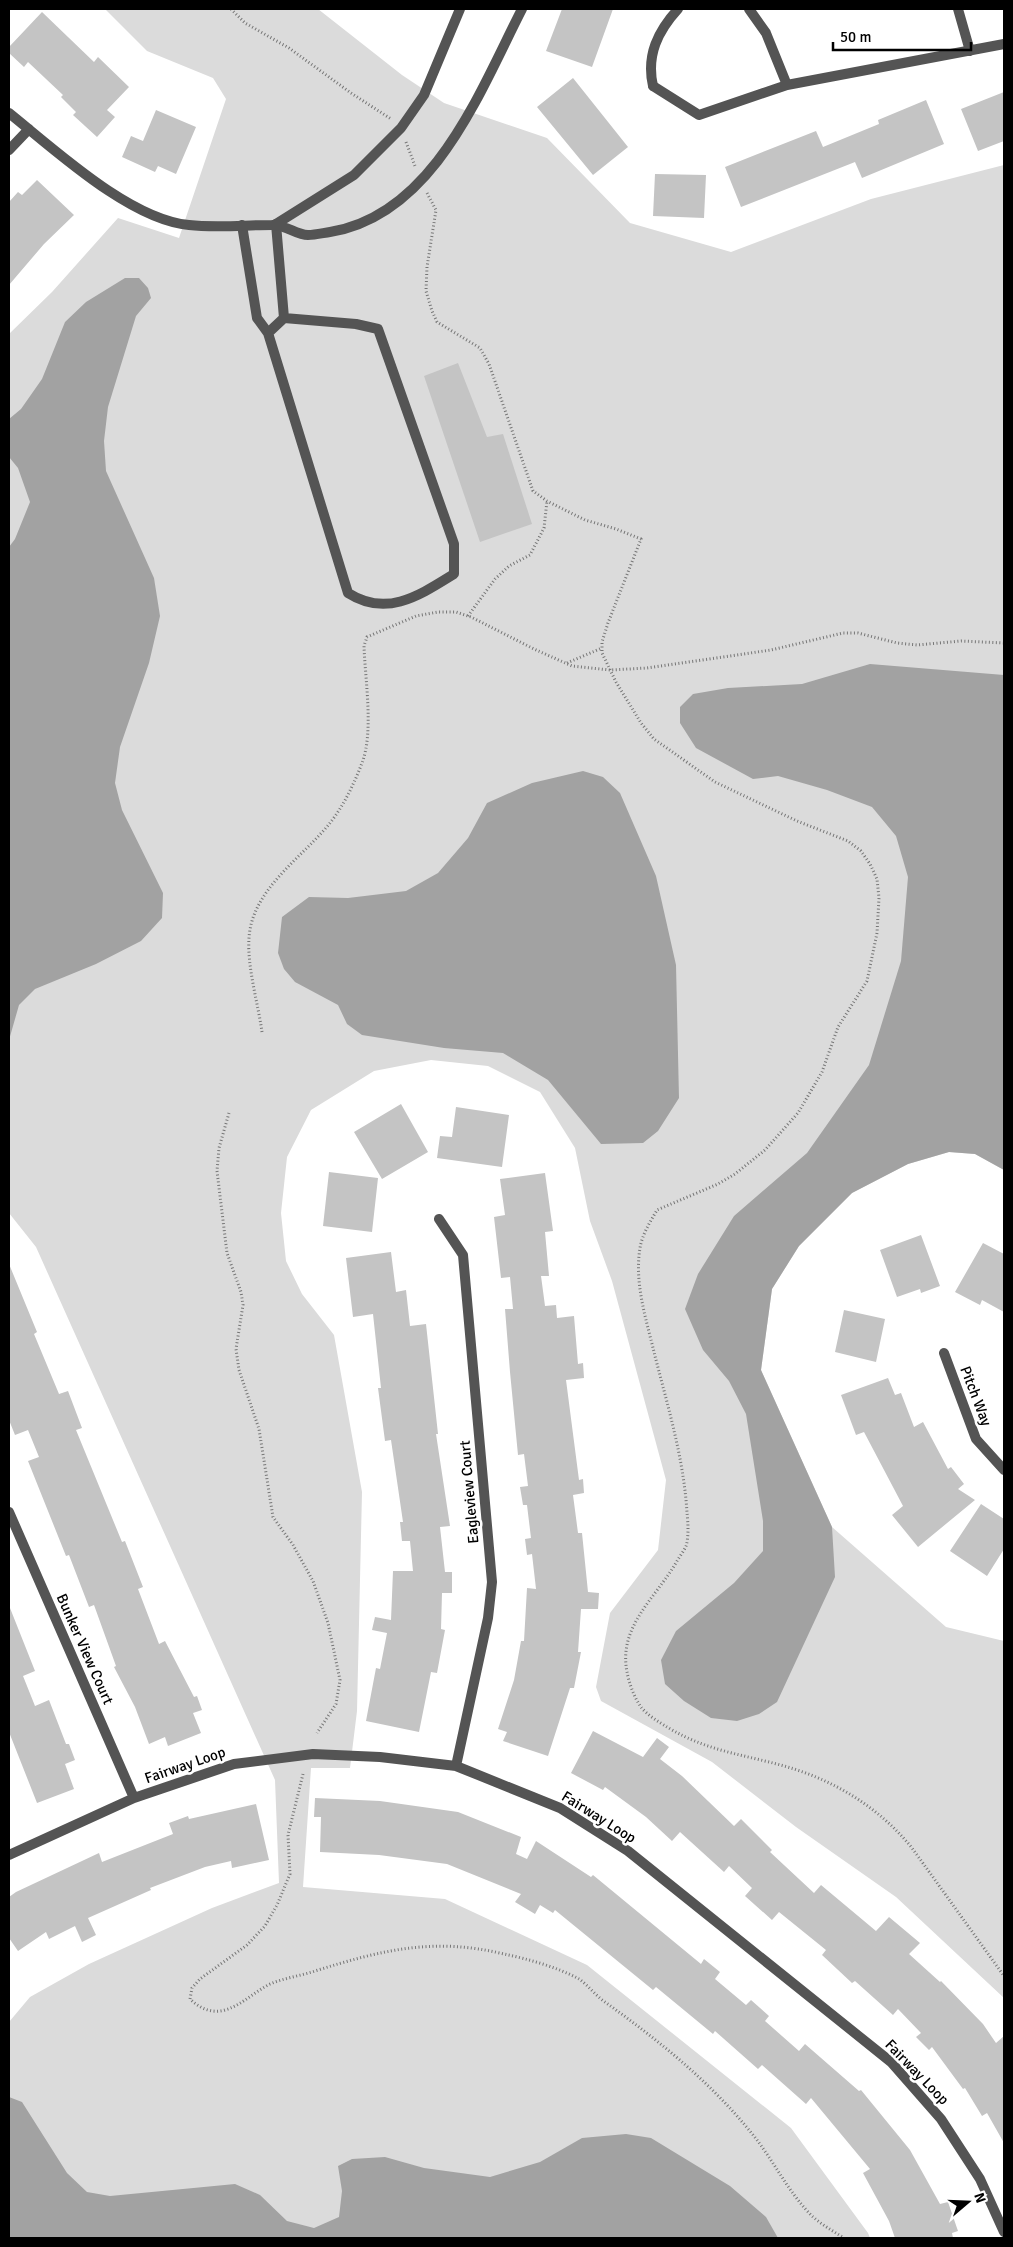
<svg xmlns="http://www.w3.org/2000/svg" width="1013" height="2247" font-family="Signika,sans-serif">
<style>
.green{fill:#dbdbdb}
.water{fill:#a2a2a2}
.building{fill:#c4c4c4}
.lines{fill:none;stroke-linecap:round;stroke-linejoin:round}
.path{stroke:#767676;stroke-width:3;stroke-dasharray:1 2.5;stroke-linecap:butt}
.service{stroke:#545454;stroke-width:10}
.minor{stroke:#545454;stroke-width:10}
.labels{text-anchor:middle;stroke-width:5;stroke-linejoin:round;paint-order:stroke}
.street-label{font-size:15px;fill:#000;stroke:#fff}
</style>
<rect width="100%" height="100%" fill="#fff"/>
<!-- green -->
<path class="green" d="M 105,9 L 318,9 L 402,75 L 444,103 L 547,138 L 630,223 L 731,252 L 871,199 L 1004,165 L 1004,1170 L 975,1154 L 949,1152 L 908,1164 L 852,1193 L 799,1246 L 772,1289 L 761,1370 L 832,1527 L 946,1627 L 1004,1641 L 1004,1998 L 896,1897 L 796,1827 L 712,1762 L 601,1701 L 596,1687 L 610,1613 L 658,1550 L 666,1480 L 612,1281 L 590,1221 L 575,1148 L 540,1092 L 488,1066 L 431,1060 L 374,1071 L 311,1110 L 287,1157 L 281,1213 L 286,1261 L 302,1294 L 334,1335 L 362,1492 L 357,1711 L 350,1768 L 311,1768 L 303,1887 L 445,1899 L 587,1965 L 791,2128 L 868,2233 L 870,2238 L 9,2238 L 9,2022 L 30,1997 L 89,1964 L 212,1908 L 279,1883 L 275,1780 L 36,1247 L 9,1213 L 9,334 L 52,292 L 118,218 L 179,238 L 226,99 L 213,78 L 147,51 Z"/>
<!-- water -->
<path class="water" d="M 125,278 L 139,278 L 148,288 L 151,298 L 136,316 L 108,407 L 104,441 L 106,471 L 154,578 L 160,616 L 149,663 L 120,747 L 115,783 L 122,810 L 163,893 L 162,918 L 141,941 L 96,964 L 35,989 L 19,1005 L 9,1040 L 9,547 L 15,539 L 30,502 L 18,468 L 9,457 L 9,419 L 21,409 L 42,379 L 65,322 L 86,302 Z
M 870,664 L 1004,675 L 1004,1170 L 975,1154 L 949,1152 L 908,1164 L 852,1193 L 799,1246 L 772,1289 L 761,1370 L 832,1527 L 835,1577 L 777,1702 L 759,1714 L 737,1721 L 711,1718 L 684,1701 L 665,1684 L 661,1660 L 676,1631 L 734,1583 L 763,1551 L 763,1521 L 746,1414 L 729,1381 L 703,1350 L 685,1309 L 698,1274 L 734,1216 L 807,1153 L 869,1065 L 901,961 L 908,877 L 896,836 L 872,807 L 827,790 L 778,776 L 753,779 L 696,748 L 680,723 L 680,707 L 693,694 L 728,688 L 802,684 Z
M 583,771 L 603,777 L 620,793 L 656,876 L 676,965 L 679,1098 L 658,1131 L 643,1143 L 601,1144 L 548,1080 L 503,1053 L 444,1048 L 362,1035 L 347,1024 L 338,1005 L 295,982 L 284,969 L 278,953 L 282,917 L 309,897 L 348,898 L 406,891 L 438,873 L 468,838 L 487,803 L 532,783 Z
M 9,2097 L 22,2102 L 67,2173 L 87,2192 L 110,2196 L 235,2184 L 260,2195 L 287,2221 L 314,2228 L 339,2217 L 342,2191 L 338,2166 L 352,2159 L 385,2157 L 424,2168 L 490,2177 L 540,2162 L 582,2138 L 626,2134 L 651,2138 L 730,2186 L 766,2217 L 778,2238 L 9,2238 Z"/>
<!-- building -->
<path class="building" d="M 562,9 L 613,9 L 592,67 L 546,51 Z
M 42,12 L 94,62 L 98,57 L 129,87 L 107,110 L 115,117 L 97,137 L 73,115 L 76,112 L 61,97 L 63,95 L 28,62 L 24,67 L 9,53 L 9,47 Z
M 573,78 L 628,147 L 593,175 L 537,107 Z
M 1004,92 L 1004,141 L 978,151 L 961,109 Z
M 926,100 L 944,144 L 862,178 L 855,162 L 741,207 L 725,167 L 816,131 L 823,147 L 879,124 L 878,120 Z
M 156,110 L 196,127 L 176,174 L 158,166 L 155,172 L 122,157 L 131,136 L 143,141 Z
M 655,174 L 706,175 L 704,218 L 653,216 Z
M 37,180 L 74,215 L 44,244 L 9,285 L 9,202 L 18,192 L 22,195 Z
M 458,363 L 487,437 L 503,434 L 532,524 L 480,542 L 424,376 Z
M 401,1104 L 428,1152 L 382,1179 L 354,1132 Z
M 456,1107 L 509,1115 L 502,1167 L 437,1158 L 440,1136 L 452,1137 Z
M 329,1172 L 378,1178 L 372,1232 L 323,1226 Z
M 545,1173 L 553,1231 L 545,1232 L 549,1276 L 541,1276 L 545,1306 L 556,1305 L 557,1318 L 574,1316 L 578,1364 L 583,1363 L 584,1378 L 566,1380 L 579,1480 L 583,1479 L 584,1493 L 573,1495 L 578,1533 L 582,1533 L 588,1592 L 599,1593 L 598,1609 L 581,1609 L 578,1652 L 581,1652 L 574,1688 L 570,1688 L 548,1756 L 503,1741 L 507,1732 L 498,1729 L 514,1680 L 521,1641 L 524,1641 L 527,1588 L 536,1589 L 532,1554 L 527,1555 L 525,1539 L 531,1538 L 527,1505 L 523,1505 L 520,1487 L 528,1486 L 524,1454 L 518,1455 L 510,1372 L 505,1309 L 513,1309 L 510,1277 L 501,1278 L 494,1217 L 505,1215 L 500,1179 Z
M 921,1235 L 940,1286 L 921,1293 L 920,1289 L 897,1297 L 880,1250 Z
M 983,1243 L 1004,1254 L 1004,1312 L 982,1300 L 980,1305 L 955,1292 Z
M 391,1252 L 396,1292 L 406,1290 L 410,1326 L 426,1324 L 438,1434 L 436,1434 L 450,1526 L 440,1527 L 445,1572 L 452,1572 L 452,1593 L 442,1593 L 441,1629 L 445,1630 L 437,1673 L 431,1672 L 419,1732 L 366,1721 L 376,1668 L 380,1669 L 387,1633 L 372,1630 L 375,1617 L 391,1620 L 393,1571 L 413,1571 L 410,1541 L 402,1541 L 400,1522 L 403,1522 L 391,1440 L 385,1441 L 378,1388 L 381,1388 L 373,1314 L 353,1317 L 346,1258 Z
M 9,1264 L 37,1332 L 34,1334 L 59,1394 L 68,1391 L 82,1428 L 76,1430 L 122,1542 L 125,1541 L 143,1587 L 138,1589 L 159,1644 L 165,1641 L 194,1697 L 197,1696 L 202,1710 L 193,1713 L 201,1733 L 168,1746 L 165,1737 L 149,1744 L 135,1707 L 114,1667 L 116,1666 L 94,1605 L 89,1607 L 69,1555 L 66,1556 L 28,1461 L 39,1457 L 28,1430 L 15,1435 L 9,1420 Z
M 844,1310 L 885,1319 L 876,1362 L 835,1352 Z
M 888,1378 L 895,1395 L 901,1393 L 914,1427 L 923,1422 L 948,1469 L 951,1467 L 964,1484 L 958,1489 L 975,1500 L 918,1547 L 892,1515 L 903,1506 L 864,1432 L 856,1435 L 841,1395 Z
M 981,1504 L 1004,1519 L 1004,1549 L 987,1576 L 950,1551 Z
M 10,1608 L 35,1671 L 23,1676 L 35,1706 L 49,1700 L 66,1744 L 69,1744 L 75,1760 L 65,1764 L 74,1789 L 37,1803 L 9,1732 Z
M 593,1731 L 643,1757 L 657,1738 L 669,1747 L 660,1759 L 682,1776 L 734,1826 L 741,1819 L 772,1850 L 770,1852 L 814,1893 L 821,1885 L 876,1931 L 889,1917 L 920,1943 L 909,1954 L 940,1982 L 941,1981 L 983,2024 L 996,2043 L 1004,2036 L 1004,2143 L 987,2113 L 982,2116 L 965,2088 L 963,2089 L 932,2047 L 929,2050 L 916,2037 L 921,2033 L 898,2009 L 893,2015 L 855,1981 L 852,1983 L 822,1955 L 826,1950 L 779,1912 L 772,1920 L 745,1896 L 752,1888 L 729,1866 L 724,1872 L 680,1832 L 672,1841 L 646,1817 L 605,1787 L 603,1790 L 571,1773 Z
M 315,1798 L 380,1801 L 458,1812 L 521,1837 L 516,1854 L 527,1859 L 536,1841 L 591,1877 L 593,1875 L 701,1964 L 704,1959 L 720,1972 L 715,1979 L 746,2005 L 751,2000 L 769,2016 L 765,2021 L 799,2051 L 805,2044 L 859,2091 L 861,2090 L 910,2150 L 940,2204 L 948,2202 L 958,2231 L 952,2233 L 953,2238 L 895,2238 L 889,2221 L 863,2173 L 870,2169 L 811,2098 L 806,2104 L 762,2065 L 758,2069 L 715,2031 L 713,2034 L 656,1987 L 653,1990 L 555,1910 L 553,1913 L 540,1905 L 535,1914 L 515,1902 L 521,1894 L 447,1864 L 379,1855 L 320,1852 L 321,1817 L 314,1817 Z
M 256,1804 L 269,1860 L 232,1868 L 231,1861 L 205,1867 L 150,1888 L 151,1890 L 88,1918 L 96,1935 L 82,1942 L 75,1926 L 49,1939 L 46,1932 L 18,1951 L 9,1938 L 9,1897 L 16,1892 L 99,1853 L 102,1862 L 173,1834 L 169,1823 L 188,1816 L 189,1819 Z"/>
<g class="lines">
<!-- path -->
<path class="path" d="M 231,9 L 245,23 L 289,48 L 351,93 L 391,119
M 406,142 L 415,166
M 427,193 L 436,210 L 427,267 L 426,291 L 432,311 L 437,322 L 480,348 L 489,364 L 533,491 L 547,501 L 585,520 L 616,529 L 641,539 L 608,623 L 602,642 L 602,653 L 616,682 L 641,723 L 654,739 L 715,782 L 797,821 L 848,841 L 861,851 L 870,864 L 877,879 L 879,898 L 877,933 L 867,981 L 838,1027 L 822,1072 L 798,1113 L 765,1150 L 735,1174 L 718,1184 L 657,1210 C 650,1222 642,1235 640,1248 C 634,1284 647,1322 655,1356 C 668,1407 684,1460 687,1513 C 688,1522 689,1537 686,1546 C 684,1551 680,1556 677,1561 C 656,1598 618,1626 627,1672 C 629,1683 634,1697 641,1707 C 647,1715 659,1722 667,1727 C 713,1755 755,1755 803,1772 C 845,1787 884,1813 912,1848 L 1004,1976
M 468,616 L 495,579 L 509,566 L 530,555 L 544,528 L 547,501
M 567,663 L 602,648
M 262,1032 C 258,1003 247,967 249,938 C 252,889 302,858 330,823 C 344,805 354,784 362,763 C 374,732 365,679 364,646 L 367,637 L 416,616 L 438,612 L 456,612 L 471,617 L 534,649 L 572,666 L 610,670 L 647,668 L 771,650 L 843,633 L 858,633 L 897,643 L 917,645 L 961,641 L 1004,643
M 229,1113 L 219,1148 L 217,1171 L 227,1253 L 241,1292 L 243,1305 L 236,1349 L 239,1370 L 259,1429 L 273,1517 L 293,1545 L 313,1581 L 328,1623 L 340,1680 L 336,1704 L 317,1733
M 303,1774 L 288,1835 L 290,1874 L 277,1905 L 265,1926 L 247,1945 L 200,1979 L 192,1988 L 190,1999 C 199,2008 212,2014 225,2010 C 242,2005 254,1992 270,1984 C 284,1978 300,1976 315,1971 C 382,1950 434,1937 504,1954 C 528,1959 557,1967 579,1979 C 588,1985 596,1996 605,2002 C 658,2040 708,2080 749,2130 C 772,2157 787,2191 812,2216 C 822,2225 833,2231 844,2238"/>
<!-- service -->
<path class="service" d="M 653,86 C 646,55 658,31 678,9
M 242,225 L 257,318 L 268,333 L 284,318 L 276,224
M 268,333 L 348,593 C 387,618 420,595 454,574 L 454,544 L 378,329 L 356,324 L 284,318"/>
<!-- minor -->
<path class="minor" d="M 749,9 L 766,33 L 787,85
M 958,9 L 970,51
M 653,86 L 699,115 L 787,85 L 1004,44
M 9,113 C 54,149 130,220 189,225 C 216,228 245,225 272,225 C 285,224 296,235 308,235 C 315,235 323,233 330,232 C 434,215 480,91 522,9
M 9,150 L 29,129
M 276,224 L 354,175 L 401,128 L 424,95 L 460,9
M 439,1219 L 463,1255 L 492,1582 L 488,1618 L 456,1766
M 944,1353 L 976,1439 L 1004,1470
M 9,1512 L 134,1798
M 9,1855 L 134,1798 L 234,1764 L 313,1754 L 380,1757 L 456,1766 L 560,1808 L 628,1851 L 891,2062 L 941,2119 L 980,2179 L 1004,2232"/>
</g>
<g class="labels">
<!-- street labels -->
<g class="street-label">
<text transform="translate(976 1396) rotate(69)" y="5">Pitch Way</text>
<text transform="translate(469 1492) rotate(-95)" y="5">Eagleview Court</text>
<text transform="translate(85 1649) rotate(66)" y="5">Bunker View Court</text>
<text transform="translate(185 1765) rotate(-19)" y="5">Fairway Loop</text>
<text transform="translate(599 1817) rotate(32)" y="5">Fairway Loop</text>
<text transform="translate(917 2072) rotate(46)" y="5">Fairway Loop</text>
</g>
</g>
<!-- border -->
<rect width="1013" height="2247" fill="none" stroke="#000000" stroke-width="20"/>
<!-- north arrow -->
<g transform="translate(968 2202) rotate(71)" stroke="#ffffff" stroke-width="4" paint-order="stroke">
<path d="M0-4L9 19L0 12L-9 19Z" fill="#000000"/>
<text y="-8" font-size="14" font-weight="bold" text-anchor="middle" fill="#000000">N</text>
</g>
<!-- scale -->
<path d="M833 42v8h138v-8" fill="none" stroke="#000000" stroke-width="2.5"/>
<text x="840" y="42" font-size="15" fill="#000000" stroke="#ffffff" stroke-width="4" paint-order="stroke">50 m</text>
</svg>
